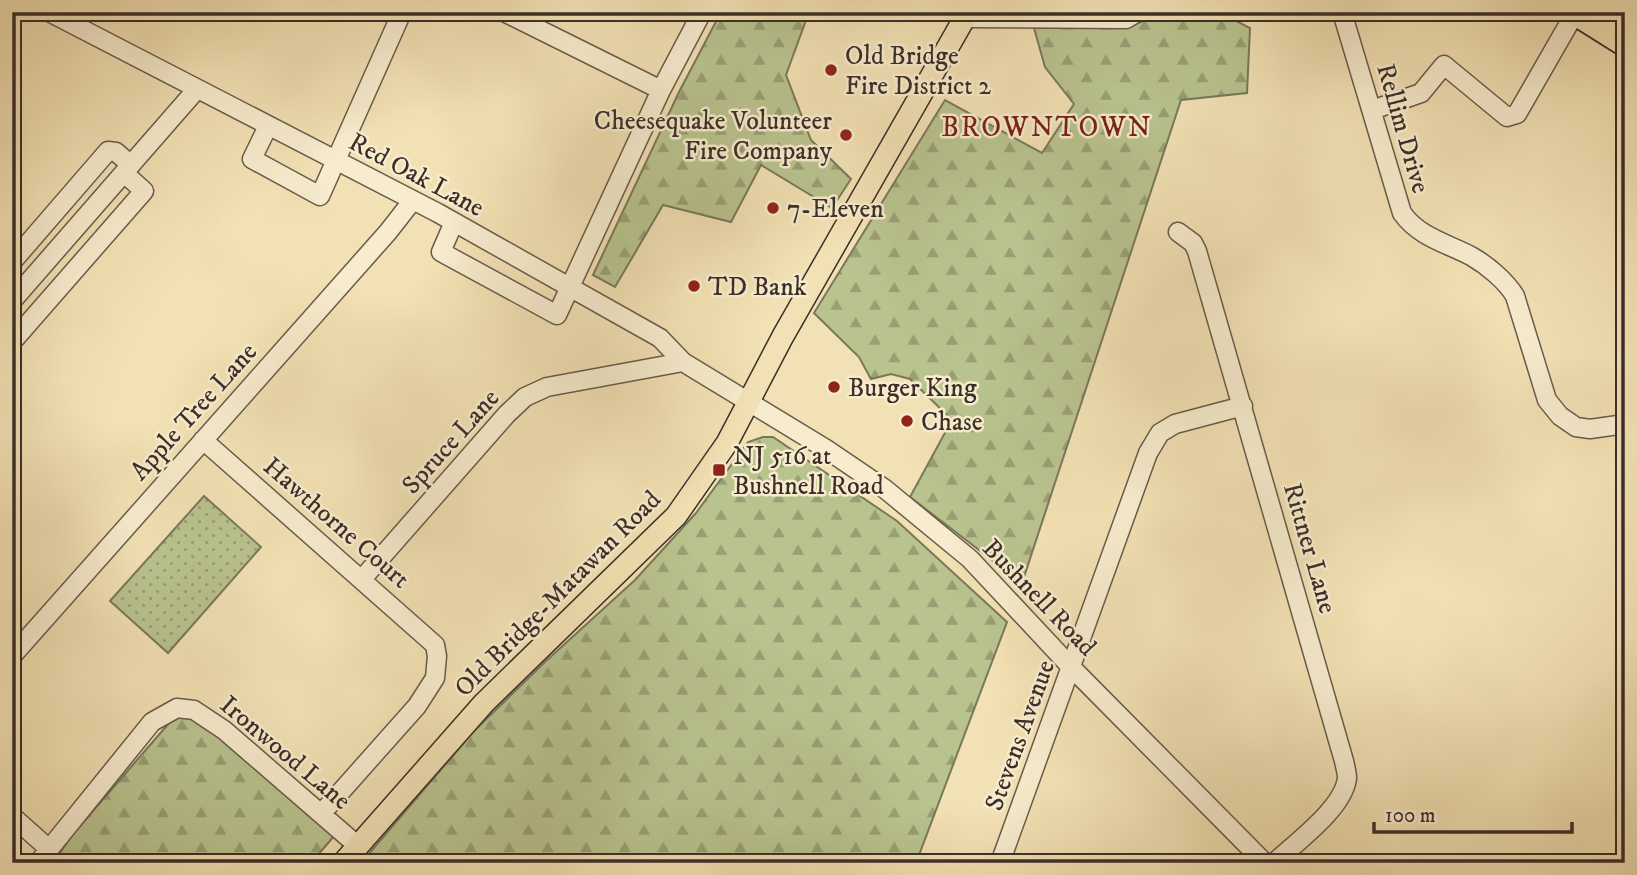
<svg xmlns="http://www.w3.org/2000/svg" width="1637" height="875" font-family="'IM FELL DW Pica',serif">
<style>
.green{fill:url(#green-dots);stroke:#7a785b;stroke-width:2}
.forest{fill:url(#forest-firs);stroke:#7a785b;stroke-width:2}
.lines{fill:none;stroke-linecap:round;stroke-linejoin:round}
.minor-casing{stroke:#695b4b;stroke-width:21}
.major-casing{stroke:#3b2e28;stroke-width:24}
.highway-casing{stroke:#3b2e28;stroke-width:28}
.minor{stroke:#f7ecce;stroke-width:18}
.major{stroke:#f2e1b4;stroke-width:21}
.highway{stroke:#f2e1b4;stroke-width:24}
.poi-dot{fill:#8f2418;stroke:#f7ecce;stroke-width:2.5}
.labels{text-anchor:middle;stroke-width:5;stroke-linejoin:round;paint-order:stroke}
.poi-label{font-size:26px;fill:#3b2e28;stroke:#f7ecce;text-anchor:start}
.street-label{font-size:26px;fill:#3b2e28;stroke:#f7ecce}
.neighbourhood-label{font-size:28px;letter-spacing:2px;fill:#7a1f14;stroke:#f7ecce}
</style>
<defs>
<pattern id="green-dots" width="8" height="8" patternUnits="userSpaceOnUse" patternTransform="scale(1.75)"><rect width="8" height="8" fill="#b9c38e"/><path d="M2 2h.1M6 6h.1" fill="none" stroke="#989f74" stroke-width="1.8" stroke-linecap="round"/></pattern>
<pattern id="forest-firs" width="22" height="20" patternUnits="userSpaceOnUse" patternTransform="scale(1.75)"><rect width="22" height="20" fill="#b9c38e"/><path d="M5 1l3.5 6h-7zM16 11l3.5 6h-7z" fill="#989f74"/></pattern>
</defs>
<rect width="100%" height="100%" fill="#f2e1b4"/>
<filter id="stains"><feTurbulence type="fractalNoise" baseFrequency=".00286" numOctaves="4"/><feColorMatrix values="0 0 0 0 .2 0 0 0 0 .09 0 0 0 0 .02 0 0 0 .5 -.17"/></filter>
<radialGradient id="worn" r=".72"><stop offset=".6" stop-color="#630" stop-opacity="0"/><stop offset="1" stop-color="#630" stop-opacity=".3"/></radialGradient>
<!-- green -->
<path class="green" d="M 204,496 L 261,547 L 168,653 L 110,601 Z"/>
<!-- forest -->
<path class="forest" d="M 721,12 L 809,12 L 786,75 L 811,140 L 851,179 L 832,208 L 761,165 L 731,222 L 663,205 L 615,287 L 593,275 L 679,92 Z
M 1164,12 L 1219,12 L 1250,28 L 1247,93 L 1181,100 L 1022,583 L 910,497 L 952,420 L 910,379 L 891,374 L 871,379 L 859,357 L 814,313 L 945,100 L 1042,153 L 1074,104 L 1045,67 L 1034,28 L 1126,28 Z
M 763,437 L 773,437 L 897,521 L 1007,622 L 916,863 L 361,863 L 474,731 L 546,661 L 635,580 L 696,513 L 748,442 Z
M 183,707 L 335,835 L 311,863 L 53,863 L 73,834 Z"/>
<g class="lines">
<defs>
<path id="minor" d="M 49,12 L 438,213 L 660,338 L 683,362 L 826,449 L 885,489 L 970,559 L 1071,667 L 1265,863
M 504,12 L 661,90
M 1342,12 L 1402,213 C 1419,237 1446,243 1471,256 C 1487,265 1506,281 1515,296 L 1547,400 L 1560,416 L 1576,427 L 1590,429 L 1625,424
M 964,18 L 1126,19 L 1138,12
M 1372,110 L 1421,93 L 1444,65 L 1507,117 L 1517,114 L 1575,13
M 268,126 L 252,159 L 320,196 L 402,12
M 454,222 L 441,252 L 557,315 L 661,90 L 702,12
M 1178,232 L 1193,243 L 1197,251 L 1344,761 C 1345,766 1347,773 1347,778 C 1344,808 1295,843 1274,863
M 12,262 L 108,151 L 116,152 L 131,165
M 12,301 L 197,89
M 12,342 L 144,191 L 124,173
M 203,440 L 435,645 L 437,656 L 435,678 L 417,706 L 321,814
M 362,579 L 507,414 L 525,397 L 547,387 L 683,362
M 12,656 L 388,232 L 413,200
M 12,816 L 49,849
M 38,863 L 152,722 L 177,708 L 194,710 L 224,730 L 358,846
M 1000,863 L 1148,453 L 1160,433 L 1175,424 L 1243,406"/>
<path id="major" d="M 343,863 L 484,703 L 676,516 L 727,443 L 783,336 L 968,12"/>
<path id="highway" d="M 1574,12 L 1625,44
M 1612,12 L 1625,24"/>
</defs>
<!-- minor casing -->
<use href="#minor" class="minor-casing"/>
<!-- major casing -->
<use href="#major" class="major-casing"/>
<!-- highway casing -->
<use href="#highway" class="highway-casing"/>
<!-- minor -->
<use href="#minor" class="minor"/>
<!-- major -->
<use href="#major" class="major"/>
<!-- highway -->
<use href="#highway" class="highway"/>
</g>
<!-- markers -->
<g class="poi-dot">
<circle cx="831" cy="70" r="7"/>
<circle cx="846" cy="135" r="7"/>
<circle cx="773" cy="208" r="7"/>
<circle cx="694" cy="286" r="7"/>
<circle cx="834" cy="387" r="7"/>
<circle cx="907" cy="421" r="7"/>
<rect x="712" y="463" width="14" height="14" rx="3.5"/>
</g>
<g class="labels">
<!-- poi labels -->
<g class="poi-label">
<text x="845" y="64">Old Bridge<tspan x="845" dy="30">Fire District 2</tspan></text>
<text x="832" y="129" text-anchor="end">Cheesequake Volunteer<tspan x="832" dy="30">Fire Company</tspan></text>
<text x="787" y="217">7-Eleven</text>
<text x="708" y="295">TD Bank</text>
<text x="848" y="396">Burger King</text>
<text x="921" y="430">Chase</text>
<text x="733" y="464">NJ 516 at<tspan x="733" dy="30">Bushnell Road</tspan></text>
</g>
<!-- street labels -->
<g class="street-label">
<text transform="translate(1404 128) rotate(74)" y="9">Rellim Drive</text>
<text transform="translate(417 174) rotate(28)" y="9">Red Oak Lane</text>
<text transform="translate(193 411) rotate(-48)" y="9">Apple Tree Lane</text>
<text transform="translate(450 441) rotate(-48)" y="9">Spruce Lane</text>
<text transform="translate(337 522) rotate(41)" y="9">Hawthorne Court</text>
<text transform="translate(1311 548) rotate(74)" y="9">Rittner Lane</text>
<text transform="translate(557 593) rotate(-45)" y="9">Old Bridge-Matawan Road</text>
<text transform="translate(1040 597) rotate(46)" y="9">Bushnell Road</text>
<text transform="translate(1019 735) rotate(-70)" y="9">Stevens Avenue</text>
<text transform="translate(286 752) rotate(40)" y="9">Ironwood Lane</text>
</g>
<!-- neighbourhood labels -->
<g class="neighbourhood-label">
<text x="1047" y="136">BROWNTOWN</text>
</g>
</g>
<!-- margin -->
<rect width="1637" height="875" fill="none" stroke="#f2e1b4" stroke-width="42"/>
<rect x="14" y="14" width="1609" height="847" fill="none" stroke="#3b2e28" stroke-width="3.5"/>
<rect x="21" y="21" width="1595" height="833" fill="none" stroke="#3b2e28" stroke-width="2"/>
<!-- scale -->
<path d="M1374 822v10h198v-10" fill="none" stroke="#3b2e28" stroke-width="3.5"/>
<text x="1385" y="822" font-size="21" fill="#3b2e28" stroke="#f7ecce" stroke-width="5" paint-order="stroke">100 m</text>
<rect width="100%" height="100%" filter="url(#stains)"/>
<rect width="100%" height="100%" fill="url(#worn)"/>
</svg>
